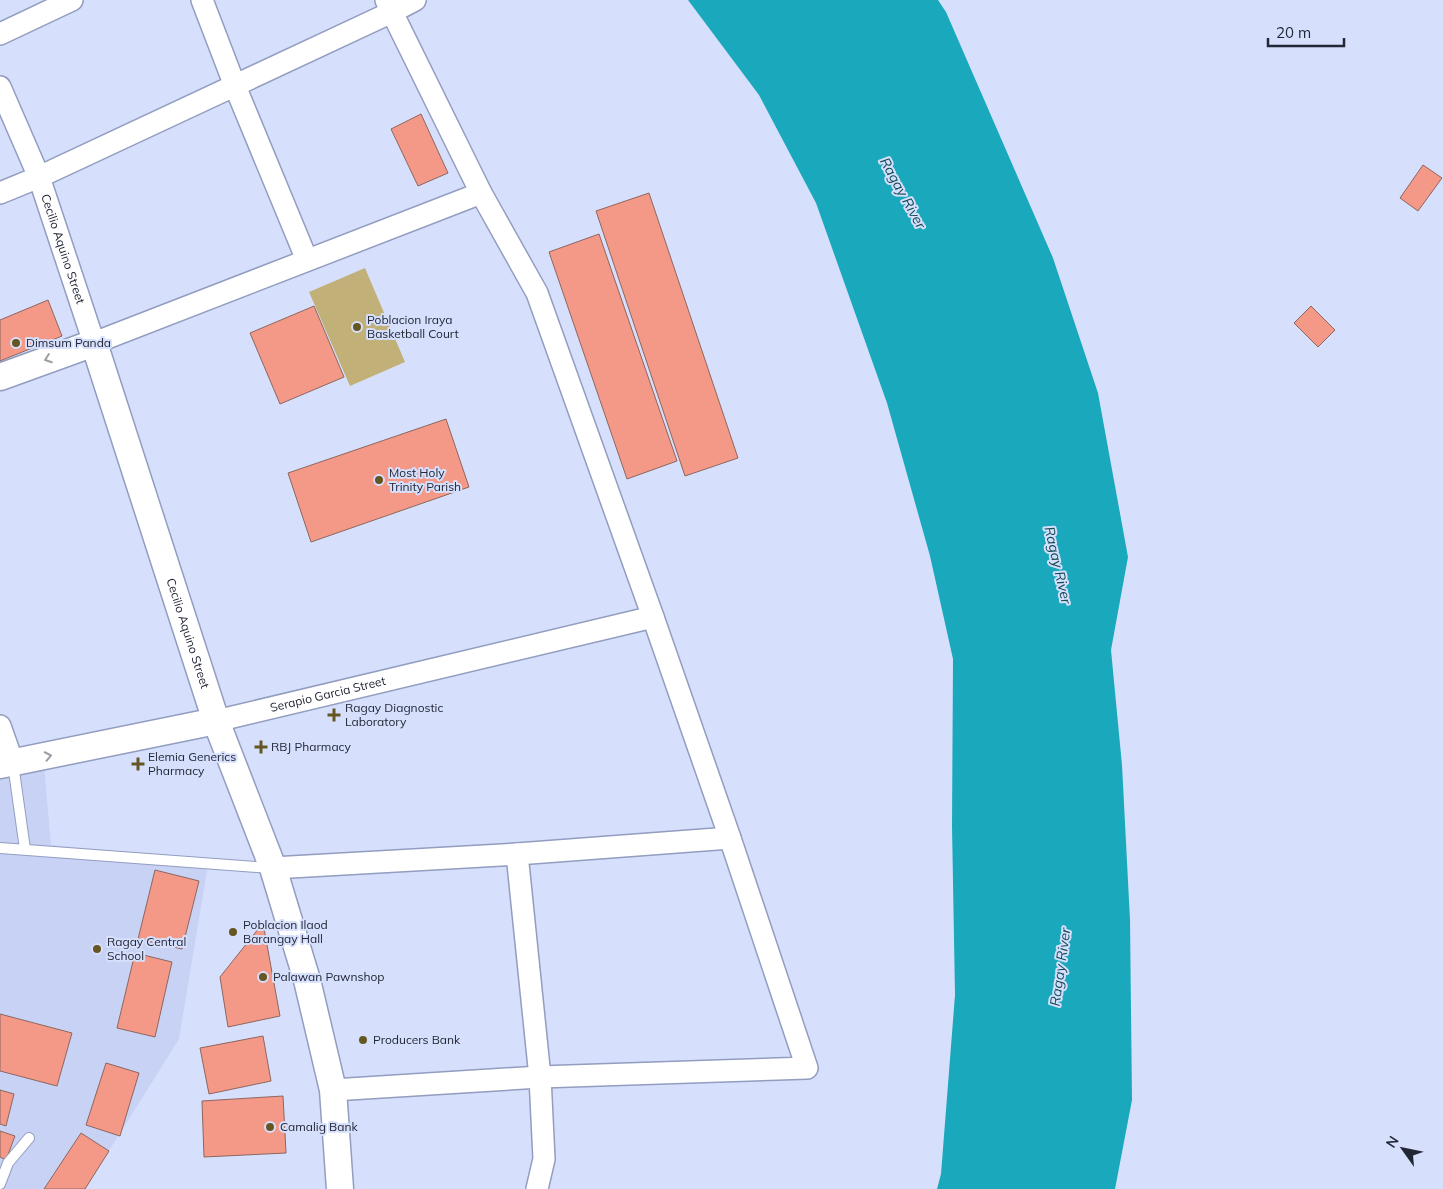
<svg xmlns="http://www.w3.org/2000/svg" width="1443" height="1189" font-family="Mulish,sans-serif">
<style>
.built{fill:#c7d2f4}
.green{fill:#c2b079}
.water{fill:#1aa8bd}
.building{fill:#f49988;stroke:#8d665e}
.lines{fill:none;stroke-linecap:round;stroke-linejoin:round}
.service-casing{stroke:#929dbf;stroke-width:12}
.minor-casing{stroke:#929dbf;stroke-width:24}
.tertiary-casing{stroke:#929dbf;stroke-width:29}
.service{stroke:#fff;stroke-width:10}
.minor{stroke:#fff;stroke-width:21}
.tertiary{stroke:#fff;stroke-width:26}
.oneway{stroke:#9c9ea4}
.poi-dot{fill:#665624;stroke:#d6e0fd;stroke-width:2}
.labels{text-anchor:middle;stroke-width:4;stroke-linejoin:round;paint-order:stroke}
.street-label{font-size:12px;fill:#232735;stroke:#d6e0fd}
.poi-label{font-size:12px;fill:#232735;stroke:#d6e0fd;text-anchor:start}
.water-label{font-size:14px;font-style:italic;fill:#124952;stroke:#d6e0fd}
</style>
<rect width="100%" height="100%" fill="#d6e0fd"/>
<!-- built -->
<path class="built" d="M 44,765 L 51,845 L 209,859 L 179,1039 L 85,1189 L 0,1189 L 0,772 Z"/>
<!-- green -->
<path class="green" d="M 365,268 L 405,362 L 350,386 L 309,292 Z"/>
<!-- water -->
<path class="water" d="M 688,0 L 938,0 L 946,12 L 1053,258 L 1098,393 L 1128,557 L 1111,650 L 1122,765 L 1130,920 L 1132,1100 L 1115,1189 L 937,1189 L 941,1174 L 955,995 L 952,826 L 953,659 L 930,556 L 887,403 L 816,203 L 759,95 Z"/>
<!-- building -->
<path class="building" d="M 421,114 L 448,173 L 418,186 L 391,129 Z
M 1423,165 L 1442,178 L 1418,211 L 1400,198 Z
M 649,193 L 738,458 L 685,476 L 596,211 Z
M 599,234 L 677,461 L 627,479 L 549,252 Z
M 48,300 L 62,336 L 0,361 L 0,320 Z
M 314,306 L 344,377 L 280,404 L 250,333 Z
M 1311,306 L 1335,330 L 1318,347 L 1294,323 Z
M 446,419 L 469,487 L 311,542 L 288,473 Z
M 155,870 L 199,881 L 182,949 L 138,939 Z
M 263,923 L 280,1016 L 228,1027 L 220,977 Z
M 135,953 L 172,962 L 155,1037 L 117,1028 Z
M 0,1014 L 72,1033 L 57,1086 L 0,1071 Z
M 263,1036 L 271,1081 L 209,1094 L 200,1048 Z
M 106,1063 L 139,1073 L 120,1136 L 86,1125 Z
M 0,1090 L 14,1094 L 6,1126 L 0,1124 Z
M 283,1096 L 286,1153 L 204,1157 L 202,1101 Z
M 0,1131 L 15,1136 L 6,1160 L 0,1157 Z
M 81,1133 L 109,1151 L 85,1189 L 44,1189 Z"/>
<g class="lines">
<defs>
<path id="service" d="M 13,764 L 25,849
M 0,848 L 271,868
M 0,1184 L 8,1163 L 29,1138"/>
<g id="minor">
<path d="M 202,0 L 235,86 L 307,260"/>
<path d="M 0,34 L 72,0"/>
<path id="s1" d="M 0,87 L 39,177 L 94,343 L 481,193"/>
<path d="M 0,193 L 39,177 L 392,12 L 415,0"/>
<path id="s2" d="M 216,721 L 653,617"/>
<path d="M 0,726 L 13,763"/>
<path d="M 517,854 L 540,1077 L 544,1159 L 537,1189"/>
<path d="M 273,868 L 517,854 L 730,838"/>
<path d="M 333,1090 L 540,1077 L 807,1068 L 730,838 L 653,617 L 537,293 L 481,193 L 386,0"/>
</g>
<g id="tertiary">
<path id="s3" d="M 0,377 L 94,343 L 216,721 L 273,868 L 307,980 L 333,1090 L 340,1189"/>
<path d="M 0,765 L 216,721"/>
</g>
</defs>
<!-- service casing -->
<use href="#service" class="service-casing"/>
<!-- minor casing -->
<use href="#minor" class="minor-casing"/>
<!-- tertiary casing -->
<use href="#tertiary" class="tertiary-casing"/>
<!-- service -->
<use href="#service" class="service"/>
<!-- minor -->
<use href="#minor" class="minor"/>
<!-- tertiary -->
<use href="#tertiary" class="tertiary"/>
</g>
<!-- one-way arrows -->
<defs><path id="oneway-chevron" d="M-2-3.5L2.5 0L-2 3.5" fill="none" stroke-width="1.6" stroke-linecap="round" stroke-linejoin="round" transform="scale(1.25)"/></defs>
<g class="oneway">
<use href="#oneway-chevron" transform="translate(48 359) rotate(160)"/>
<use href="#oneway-chevron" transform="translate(48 756) rotate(-12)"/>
</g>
<!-- markers -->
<g class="poi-dot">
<circle cx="357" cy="327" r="5"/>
<circle cx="16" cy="343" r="5"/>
<circle cx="379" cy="480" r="5"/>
<path d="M331.5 707.5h5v5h5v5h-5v5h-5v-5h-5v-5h5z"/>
<path d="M258.5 739.5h5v5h5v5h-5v5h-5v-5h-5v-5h5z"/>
<path d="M135.5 756.5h5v5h5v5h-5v5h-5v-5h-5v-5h5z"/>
<circle cx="233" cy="932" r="5"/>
<circle cx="97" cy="949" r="5"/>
<circle cx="263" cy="977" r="5"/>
<circle cx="363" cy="1040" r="5"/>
<circle cx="270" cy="1127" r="5"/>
</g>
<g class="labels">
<!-- street labels -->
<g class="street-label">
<text dy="4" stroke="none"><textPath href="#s1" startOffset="174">Cecilio Aquino Street</textPath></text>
<text dy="4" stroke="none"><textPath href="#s3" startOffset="405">Cecilio Aquino Street</textPath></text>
<text dy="4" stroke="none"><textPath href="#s2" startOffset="115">Serapio Garcia Street</textPath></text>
</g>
<!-- poi labels -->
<g class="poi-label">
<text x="367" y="324">Poblacion Iraya<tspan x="367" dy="14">Basketball Court</tspan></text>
<text x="26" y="347">Dimsum Panda</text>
<text x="389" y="477">Most Holy<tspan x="389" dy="14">Trinity Parish</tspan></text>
<text x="345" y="712">Ragay Diagnostic<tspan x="345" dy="14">Laboratory</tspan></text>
<text x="271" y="751">RBJ Pharmacy</text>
<text x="148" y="761">Elemia Generics<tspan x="148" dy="14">Pharmacy</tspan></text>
<text x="243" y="929">Poblacion Ilaod<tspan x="243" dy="14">Barangay Hall</tspan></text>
<text x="107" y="946">Ragay Central<tspan x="107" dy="14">School</tspan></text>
<text x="273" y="981">Palawan Pawnshop</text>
<text x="373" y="1044">Producers Bank</text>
<text x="280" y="1131">Camalig Bank</text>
</g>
<!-- water labels -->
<g class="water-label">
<text transform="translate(903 193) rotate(61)" y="5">Ragay River</text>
<text transform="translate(1058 565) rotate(77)" y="5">Ragay River</text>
<text transform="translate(1060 967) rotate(-82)" y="5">Ragay River</text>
</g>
</g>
<!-- north arrow -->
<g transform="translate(1403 1149) rotate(303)" stroke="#d6e0fd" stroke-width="4" paint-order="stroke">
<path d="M0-4L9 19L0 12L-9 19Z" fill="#232735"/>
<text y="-8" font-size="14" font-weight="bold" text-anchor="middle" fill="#232735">N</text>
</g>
<!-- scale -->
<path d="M1268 38v8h76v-8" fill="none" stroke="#232735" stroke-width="2.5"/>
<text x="1276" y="38" font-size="15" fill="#232735" stroke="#d6e0fd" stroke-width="4" paint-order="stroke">20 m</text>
</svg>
